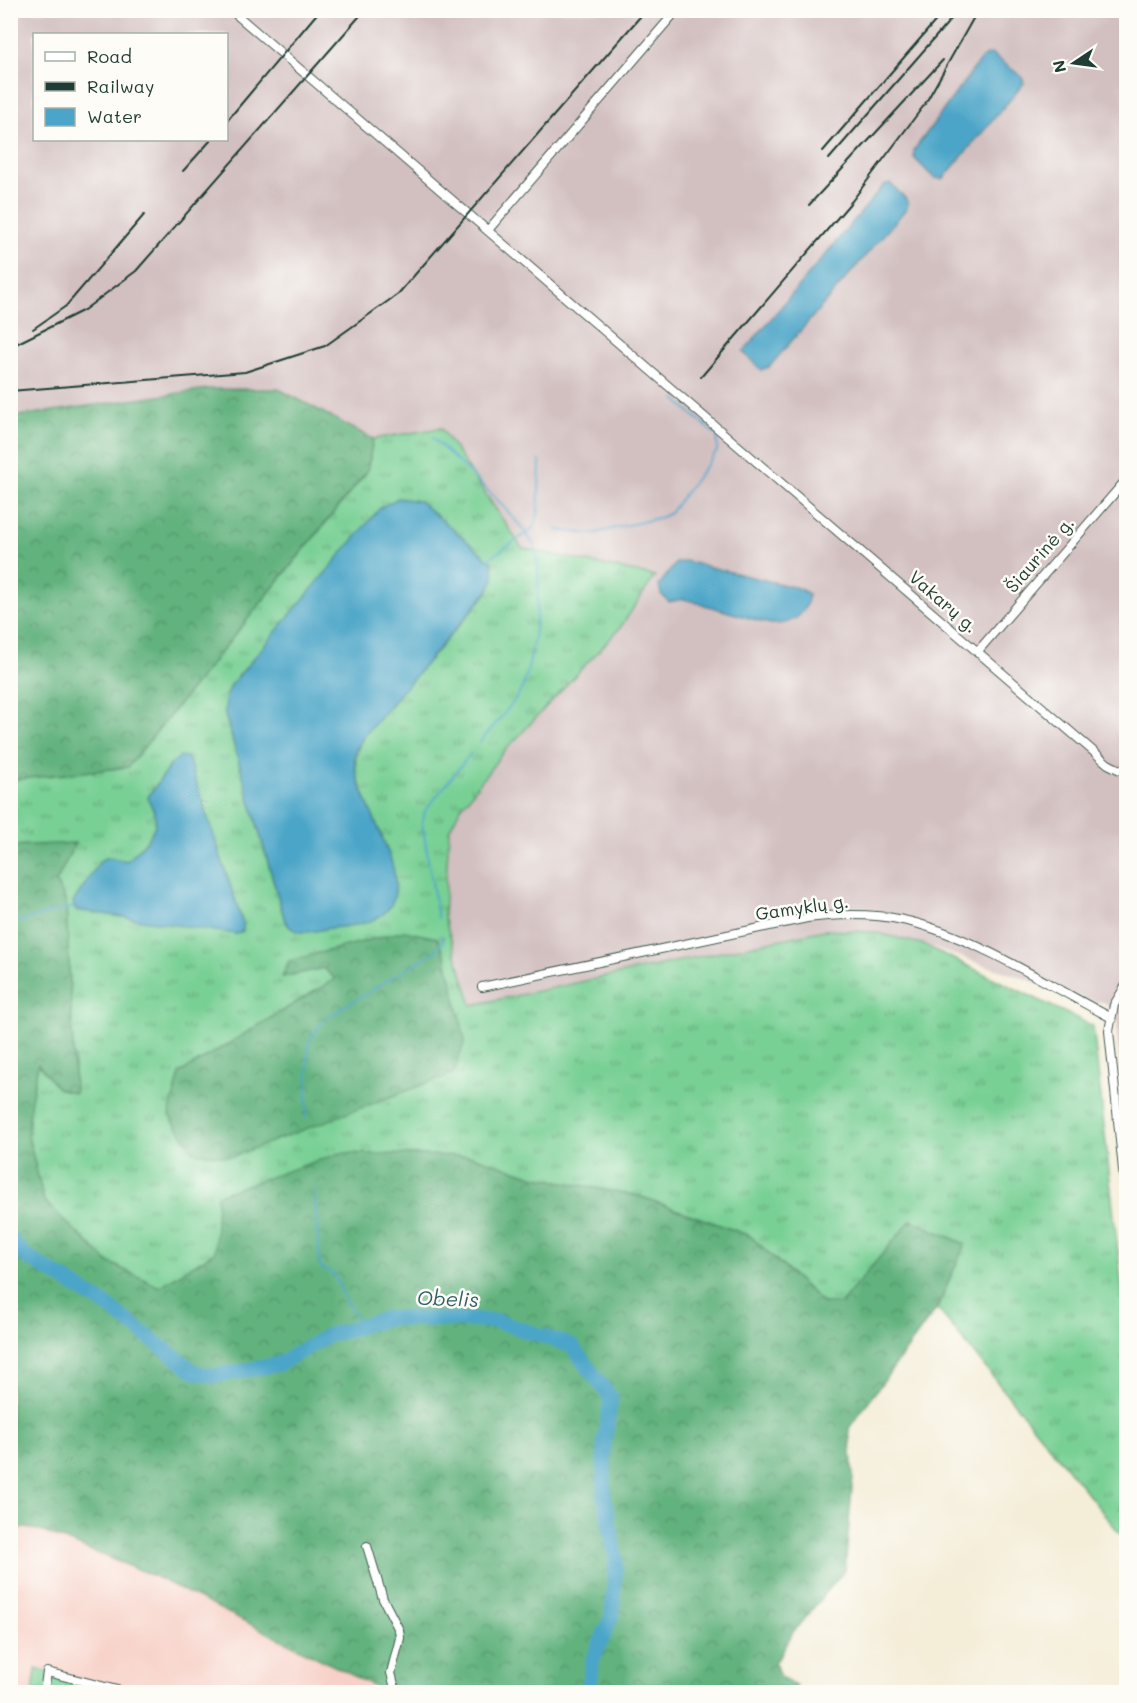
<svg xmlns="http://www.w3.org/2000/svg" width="1137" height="1703" font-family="Mali,sans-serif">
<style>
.built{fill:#f7d1c8}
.industrial{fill:#d2bfc0;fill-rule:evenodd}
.grass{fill:url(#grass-tufts);stroke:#4c8664;stroke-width:1.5;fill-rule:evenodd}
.forest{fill:url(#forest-crowns);stroke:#407859;stroke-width:1.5}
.water{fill:#4ba5c8;stroke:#35717e;stroke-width:1.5}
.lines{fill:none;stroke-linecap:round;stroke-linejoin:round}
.stream{stroke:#4ba5c8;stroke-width:2}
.river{stroke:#4ba5c8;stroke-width:15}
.minor-casing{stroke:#3f574d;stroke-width:10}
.minor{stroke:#fff;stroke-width:8}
.rail{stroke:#1f3d34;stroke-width:2}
.labels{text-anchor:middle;stroke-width:5;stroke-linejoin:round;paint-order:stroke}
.street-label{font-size:18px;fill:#1f3d34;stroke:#fdfcf7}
.water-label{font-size:20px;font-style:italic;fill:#2e6168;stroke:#fdfcf7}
</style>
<defs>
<pattern id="grass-tufts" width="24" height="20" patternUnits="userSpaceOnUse" patternTransform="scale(1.5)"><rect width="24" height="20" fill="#79d095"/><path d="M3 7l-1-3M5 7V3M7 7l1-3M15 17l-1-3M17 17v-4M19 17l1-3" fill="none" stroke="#63aa7a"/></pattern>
<pattern id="forest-crowns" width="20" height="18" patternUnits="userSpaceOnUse" patternTransform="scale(1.5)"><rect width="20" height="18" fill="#62b27e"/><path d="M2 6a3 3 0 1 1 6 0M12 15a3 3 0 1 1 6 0" fill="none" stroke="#509268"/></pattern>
</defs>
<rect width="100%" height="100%" fill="#fdfcf7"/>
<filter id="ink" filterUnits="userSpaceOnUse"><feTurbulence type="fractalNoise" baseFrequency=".0167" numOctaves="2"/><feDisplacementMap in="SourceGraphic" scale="12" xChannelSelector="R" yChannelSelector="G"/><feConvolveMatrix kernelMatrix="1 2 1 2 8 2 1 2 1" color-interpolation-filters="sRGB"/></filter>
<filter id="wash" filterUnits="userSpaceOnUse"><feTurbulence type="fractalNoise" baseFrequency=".008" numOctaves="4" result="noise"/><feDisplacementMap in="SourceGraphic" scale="24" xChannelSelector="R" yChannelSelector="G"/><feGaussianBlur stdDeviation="1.35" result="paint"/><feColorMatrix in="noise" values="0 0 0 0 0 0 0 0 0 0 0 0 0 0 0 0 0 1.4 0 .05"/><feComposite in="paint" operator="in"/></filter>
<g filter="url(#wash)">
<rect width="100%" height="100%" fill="#f4edd8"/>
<!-- built -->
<path class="built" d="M 10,1526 L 39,1530 L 154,1576 L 386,1692 L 125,1692 L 37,1669 L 33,1692 L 11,1692 Z"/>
<!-- industrial -->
<path class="industrial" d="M 10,11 L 1126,11 L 1126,1139 L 1117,1031 L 1118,1016 L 1104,1002 L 1094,1002 L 922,944 L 874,932 L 824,930 L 472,1006 L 444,917 L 449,831 L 460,809 L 501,755 L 620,628 L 654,576 L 522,548 L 440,428 L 373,439 L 279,389 L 208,389 L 11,417 ZM 34,34 L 226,34 L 226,140 L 34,140 Z"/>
<!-- grass -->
<path class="grass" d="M 441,428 L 522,548 L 655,576 L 620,628 L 501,755 L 460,809 L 449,831 L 444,917 L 472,1005 L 824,930 L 874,932 L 922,944 L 1093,1026 L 1126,1325 L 1126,1541 L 937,1308 L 965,1244 L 841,1303 L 823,1303 L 750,1236 L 639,1196 L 536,1177 L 472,1156 L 215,1252 L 160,1287 L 108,1262 L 44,1201 L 28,1136 L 30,1104 L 38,1064 L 57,1088 L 75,1093 L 66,903 L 56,882 L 75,844 L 11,846 L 10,780 L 128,767 L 367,472 L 373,439 ZM 494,579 L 488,592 L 363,737 C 349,764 357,778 368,804 L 285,921 L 225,715 L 226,697 ZM 188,758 L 243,923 L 243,931 L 236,934 L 213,930 L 108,857 L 127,861 C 138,849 159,833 155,815 C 154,808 149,804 148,797 L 171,764 ZM 437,938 L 454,1073 L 423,1082 L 180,1073 L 335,979 L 324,968 L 283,977 Z
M 36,1669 L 109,1687 L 87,1692 L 33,1692 Z"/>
<!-- forest -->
<path class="forest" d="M 208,389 L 279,389 L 373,439 L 367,471 L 128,767 L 11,780 L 11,417 Z
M 75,843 L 56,882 L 66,902 L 75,1093 L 57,1088 L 38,1064 L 30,1105 L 28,1136 L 44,1201 L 108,1262 L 159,1287 L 215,1252 L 217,1195 L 340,1153 L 472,1156 L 536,1177 L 639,1196 L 750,1236 L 823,1303 L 841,1303 L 911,1220 L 965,1244 L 937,1308 L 849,1428 L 853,1476 L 845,1570 L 793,1632 L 778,1659 L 774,1661 L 780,1676 L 796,1686 L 790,1692 L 396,1692 L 392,1685 L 389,1692 L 386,1692 L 154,1576 L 39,1530 L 11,1526 L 10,846 Z
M 404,931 L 437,938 L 446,957 L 465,1040 L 454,1073 L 231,1157 L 194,1152 L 169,1115 L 180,1073 L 335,979 L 324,968 L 282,977 L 289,961 Z"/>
<!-- water -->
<path class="water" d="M 992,54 L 1022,77 L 1024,83 L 943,179 L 934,178 L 914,158 L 914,150 L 980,60 L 986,55 Z
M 890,183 L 908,201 L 907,208 L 769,367 L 761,370 L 743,352 L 884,185 Z
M 398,498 L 419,501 L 492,562 L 494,579 L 488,591 L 363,737 C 361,742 356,748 355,753 C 347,793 425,880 383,914 C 368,926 344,926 325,929 C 309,932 295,937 285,921 L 225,714 L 226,697 L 231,685 L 380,508 Z
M 685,561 L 798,588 L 809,594 C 806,617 792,625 770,624 L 684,599 L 669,602 L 661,594 L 659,585 L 676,563 Z
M 181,756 L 188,758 L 243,924 L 243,931 L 236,934 L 76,910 L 73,902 L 101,860 L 108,857 L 127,861 C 138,850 159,833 155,815 C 154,808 149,804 148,797 L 171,764 Z"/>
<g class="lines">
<!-- stream -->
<path class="stream" d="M 433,438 C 462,467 514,511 533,544 C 546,566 533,670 520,692 C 509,710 493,726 480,742
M 557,530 L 591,534 L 662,517 L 670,513 L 717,451 L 717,436 L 675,399
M 488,559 L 533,529 L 538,514 L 540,461
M 438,918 L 422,823 L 425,811 L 471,753
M 10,924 L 73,907
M 306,1118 L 309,1042 L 324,1019 L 431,954 L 443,942 L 442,936
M 314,1190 L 320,1267 L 335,1275 L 347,1304 L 362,1325"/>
<!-- river -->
<path class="river" d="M 10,1238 L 24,1255 L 106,1305 L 195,1372 L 215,1376 L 279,1364 L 327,1336 L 387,1318 L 497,1321 L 572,1346 L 611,1398 L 604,1443 L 604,1495 L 616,1560 L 612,1616 L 593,1659 L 588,1692"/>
</g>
</g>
<g filter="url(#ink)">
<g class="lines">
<defs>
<path id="minor" d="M 231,10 L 1108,764 L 1126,773
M 489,229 L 677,10
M 978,651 L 1126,480
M 1126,985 L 1114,1005 L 1109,1031 L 1126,1200
M 482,987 L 807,918 C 840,914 871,913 903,920 C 970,934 1048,985 1110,1017
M 367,1546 L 383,1599 L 399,1630 L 400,1638 L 391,1673 L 396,1692
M 44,1692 L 47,1672 L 125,1692"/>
</defs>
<!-- minor casing -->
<use href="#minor" class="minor-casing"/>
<!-- minor -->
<use href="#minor" class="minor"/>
<!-- rail -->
<path class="rail" d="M 226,122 L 320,10
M 823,151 L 945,10
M 829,159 L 959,10
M 183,171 L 211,140
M 809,205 L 943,60
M 33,329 L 66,306 L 144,215
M 10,347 L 84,310 L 136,271 L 365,10
M 701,377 L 852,201 L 925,104 L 978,10
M 10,391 L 245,372 L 325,346 L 398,294 L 646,10"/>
</g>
</g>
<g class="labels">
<!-- street labels -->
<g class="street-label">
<text transform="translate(1040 555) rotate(-49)" y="6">Šiaurinė g.</text>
<text transform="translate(943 602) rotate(41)" y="6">Vakarų g.</text>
<text transform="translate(802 908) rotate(-8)" y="6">Gamyklų g.</text>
</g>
<!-- water labels -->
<g class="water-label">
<text transform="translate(448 1299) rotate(2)" y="7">Obelis</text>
</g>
</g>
<!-- margin -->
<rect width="1137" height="1703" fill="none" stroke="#fdfcf7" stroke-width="36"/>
<!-- legend -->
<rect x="33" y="33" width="195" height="108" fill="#fdfcf7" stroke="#a4b0a9" stroke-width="1.5"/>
<rect x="45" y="52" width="30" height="9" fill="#ffffff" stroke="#a4b0a9" stroke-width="1.5"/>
<text x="87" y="63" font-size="18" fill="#1f3d34">Road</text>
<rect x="45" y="82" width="30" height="9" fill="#1f3d34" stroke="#a4b0a9" stroke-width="1.5"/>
<text x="87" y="93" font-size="18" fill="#1f3d34">Railway</text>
<rect x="45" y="108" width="30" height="18" fill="#4ba5c8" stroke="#a4b0a9" stroke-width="1.5"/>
<text x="87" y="123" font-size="18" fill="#1f3d34">Water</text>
<!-- north arrow -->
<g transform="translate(1074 63) rotate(257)" stroke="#fdfcf7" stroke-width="4.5" paint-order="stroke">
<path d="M0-4.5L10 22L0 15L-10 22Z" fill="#1f3d34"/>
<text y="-9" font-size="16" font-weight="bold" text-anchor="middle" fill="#1f3d34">N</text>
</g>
</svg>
